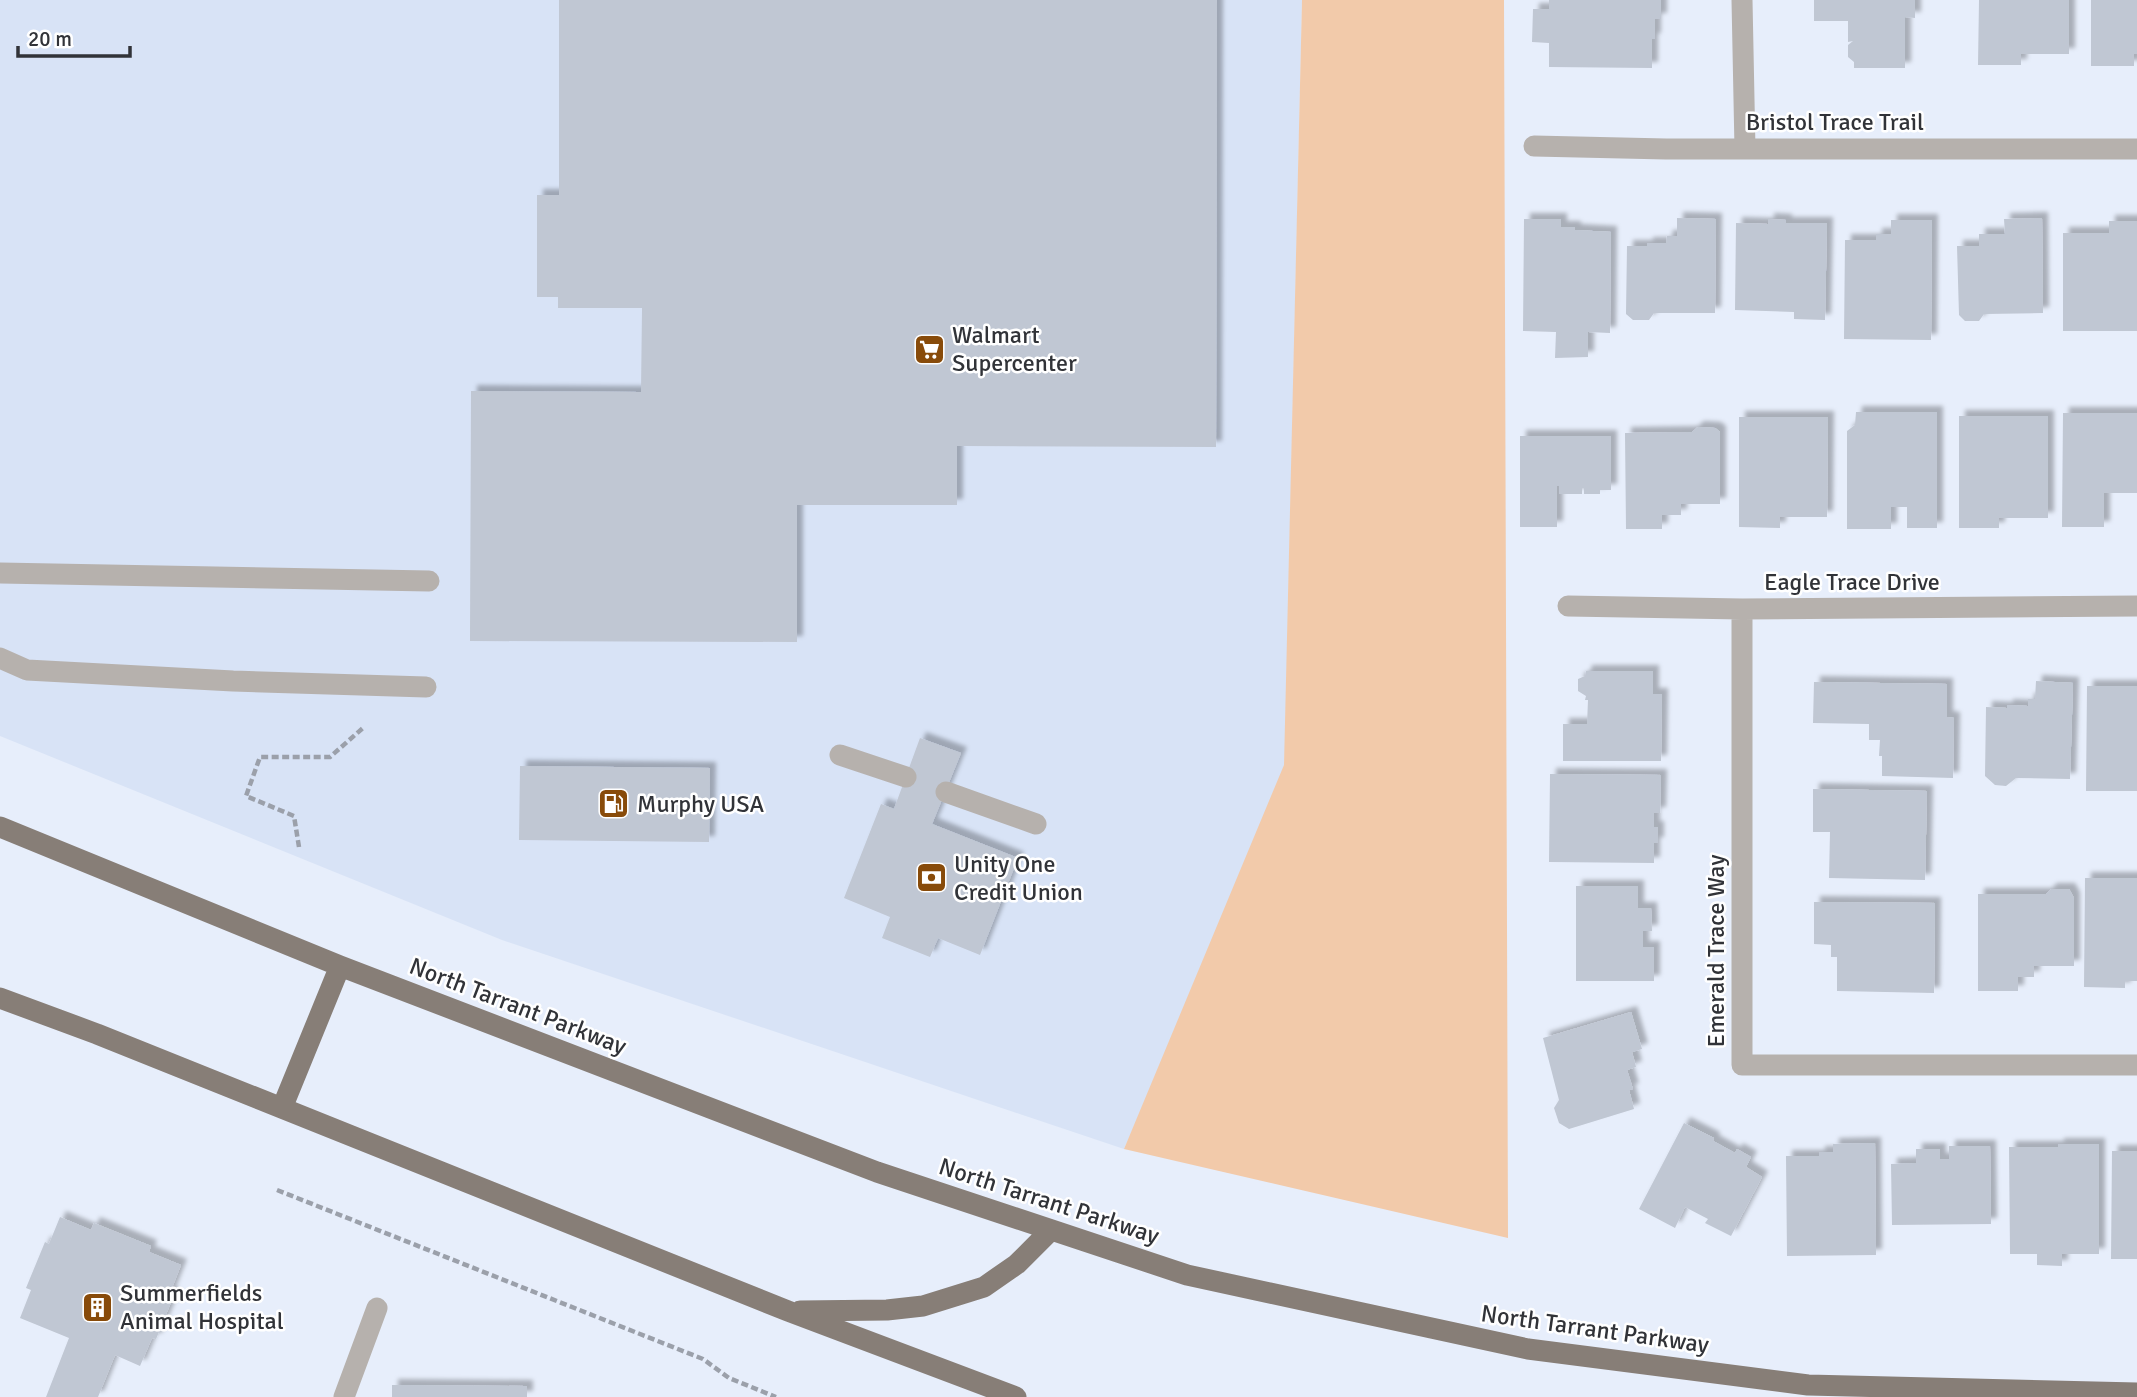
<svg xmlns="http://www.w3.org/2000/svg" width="2137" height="1397" font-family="Signika,sans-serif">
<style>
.built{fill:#d8e3f6}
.green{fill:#f2caaa}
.building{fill:#c0c7d3;filter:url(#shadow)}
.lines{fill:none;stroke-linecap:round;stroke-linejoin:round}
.path{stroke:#9ba0aa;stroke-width:4.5;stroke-dasharray:7 3.5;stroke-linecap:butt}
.service{stroke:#b6b1ad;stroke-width:21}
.minor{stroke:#b6b1ad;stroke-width:21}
.primary{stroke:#877e77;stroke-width:21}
.labels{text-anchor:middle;stroke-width:5;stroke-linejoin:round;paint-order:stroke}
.street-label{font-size:24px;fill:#313338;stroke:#fff}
.poi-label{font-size:24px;fill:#313338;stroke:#fff;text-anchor:start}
</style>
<defs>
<filter id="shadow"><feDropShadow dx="6" dy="-6" stdDeviation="2" flood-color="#0004"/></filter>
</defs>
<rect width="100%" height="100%" fill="#e7eefb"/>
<!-- built -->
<path class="built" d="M 0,0 L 1302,0 L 1284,793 L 1124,1149 L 502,940 L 0,736 Z"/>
<!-- green -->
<path class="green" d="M 1302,0 L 1504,0 L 1508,1238 L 1124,1149 L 1284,765 Z"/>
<!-- building -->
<path class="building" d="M 559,0 L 1217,0 L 1216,447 L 957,446 L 957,505 L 797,505 L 797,642 L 470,641 L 471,391 L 641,392 L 642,308 L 558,308 L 558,297 L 537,297 L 537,195 L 559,195 Z
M 1549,0 L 1661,0 L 1661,19 L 1655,19 L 1655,39 L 1652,39 L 1652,68 L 1549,67 L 1549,43 L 1532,42 L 1533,9 L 1549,9 Z
M 1814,0 L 1915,0 L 1915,18 L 1905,17 L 1905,68 L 1854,68 L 1854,62 L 1848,57 L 1848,45 L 1853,41 L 1848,42 L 1848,21 L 1814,21 Z
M 1979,0 L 2069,0 L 2069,54 L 2021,54 L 2021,65 L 1978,65 Z
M 2091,0 L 2137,0 L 2137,54 L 2134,54 L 2134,66 L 2091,66 Z
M 1677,218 L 1716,219 L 1715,313 L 1654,313 L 1649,320 L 1633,320 L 1626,314 L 1627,246 L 1647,246 L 1647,243 L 1666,243 L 1667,236 L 1677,236 Z
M 2042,218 L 2043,313 L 1984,314 L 1979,321 L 1965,321 L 1959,315 L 1957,246 L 1979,246 L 1979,234 L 2005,234 L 2004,219 Z
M 1524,219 L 1561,219 L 1561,227 L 1575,227 L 1575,230 L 1611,232 L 1610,333 L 1588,332 L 1588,357 L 1555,358 L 1556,332 L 1523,331 Z
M 1768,219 L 1786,220 L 1786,223 L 1827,223 L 1825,320 L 1794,319 L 1794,312 L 1735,310 L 1736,223 L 1768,224 Z
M 1891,220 L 1932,220 L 1931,340 L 1844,339 L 1845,240 L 1876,240 L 1876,234 L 1891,234 Z
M 2109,221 L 2137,221 L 2137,331 L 2063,331 L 2063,233 L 2109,233 Z
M 1856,412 L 1937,412 L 1937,528 L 1907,528 L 1907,507 L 1891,507 L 1891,529 L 1847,529 L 1847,431 L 1855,425 Z
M 2063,413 L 2137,413 L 2137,493 L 2104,493 L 2104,527 L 2062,527 Z
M 1959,416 L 2048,416 L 2048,518 L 1999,518 L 1999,528 L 1959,528 Z
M 1739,417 L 1828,417 L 1827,517 L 1780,517 L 1780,528 L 1739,527 Z
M 1698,427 L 1715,428 L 1720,432 L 1720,504 L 1681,504 L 1681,515 L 1662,515 L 1662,529 L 1626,529 L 1625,433 L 1692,432 Z
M 1520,436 L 1611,436 L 1611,490 L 1600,490 L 1600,494 L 1584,494 L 1584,488 L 1582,488 L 1582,494 L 1559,494 L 1559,486 L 1557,486 L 1557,527 L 1520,527 Z
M 1586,671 L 1653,671 L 1653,694 L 1662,694 L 1661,761 L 1563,761 L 1563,724 L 1587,724 L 1588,700 L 1585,700 L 1586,696 L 1578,691 L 1578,679 L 1585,676 Z
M 2036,681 L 2073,683 L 2070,779 L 2016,778 L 2006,786 L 1995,785 L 1985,776 L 1986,707 L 2007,708 L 2007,705 L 2028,706 L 2028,699 L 2035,699 Z
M 1814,682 L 1947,684 L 1947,717 L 1954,718 L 1953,778 L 1882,776 L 1882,756 L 1879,756 L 1880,740 L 1869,740 L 1869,724 L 1813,723 Z
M 2087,686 L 2137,686 L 2137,791 L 2086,791 Z
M 920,738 L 961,753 L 932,824 L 1018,858 L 980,955 L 938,938 L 930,957 L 882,938 L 890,917 L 844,898 L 881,804 L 894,809 Z
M 520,766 L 710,768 L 709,842 L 519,840 Z
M 1550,774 L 1661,775 L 1660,813 L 1654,813 L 1654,827 L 1658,827 L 1658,843 L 1654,843 L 1654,863 L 1549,862 Z
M 1813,789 L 1927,791 L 1925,880 L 1829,878 L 1830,832 L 1813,832 Z
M 2085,878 L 2137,878 L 2137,981 L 2125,981 L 2125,988 L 2084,987 Z
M 1576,886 L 1638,886 L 1638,908 L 1651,908 L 1652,931 L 1643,931 L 1643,947 L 1654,947 L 1654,981 L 1576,981 Z
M 2051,889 L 2069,889 L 2074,898 L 2074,966 L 2034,966 L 2034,977 L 2018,977 L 2018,991 L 1978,991 L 1978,894 L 2046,894 Z
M 1814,902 L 1935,903 L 1934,993 L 1837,991 L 1837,957 L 1831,957 L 1831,945 L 1814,944 Z
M 1631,1012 L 1642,1049 L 1632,1052 L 1636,1067 L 1627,1070 L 1633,1089 L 1629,1090 L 1634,1109 L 1569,1129 L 1559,1123 L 1554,1108 L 1559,1100 L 1543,1038 Z
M 1684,1123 L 1714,1138 L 1713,1141 L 1735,1153 L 1737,1149 L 1751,1157 L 1746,1167 L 1762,1177 L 1731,1236 L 1705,1223 L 1708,1219 L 1685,1207 L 1675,1228 L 1639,1209 Z
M 1875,1143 L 1876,1255 L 1787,1256 L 1786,1156 L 1819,1156 L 1819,1152 L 1833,1152 L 1833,1144 Z
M 2058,1144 L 2099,1144 L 2099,1254 L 2062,1254 L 2062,1266 L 2037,1265 L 2037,1254 L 2010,1254 L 2009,1147 L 2058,1147 Z
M 1949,1146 L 1990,1146 L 1991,1224 L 1892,1225 L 1891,1164 L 1916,1163 L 1916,1149 L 1940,1149 L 1940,1159 L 1949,1159 Z
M 2112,1151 L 2137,1151 L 2137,1259 L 2111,1259 Z
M 60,1217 L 91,1230 L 94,1223 L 151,1246 L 149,1252 L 181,1265 L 170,1293 L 174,1295 L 156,1339 L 152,1338 L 140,1366 L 115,1355 L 98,1397 L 46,1397 L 69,1338 L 20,1318 L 31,1290 L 26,1288 L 45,1242 L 49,1244 Z
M 392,1385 L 527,1386 L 527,1397 L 392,1397 Z"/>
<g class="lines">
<!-- path -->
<path class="path" d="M 299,847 L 294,816 L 246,796 L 260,757 L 330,757 L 364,727
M 277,1190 L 703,1359 L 729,1378 L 776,1397"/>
<!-- service -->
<path class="service" d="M 0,573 L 429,581
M 0,658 L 27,670 L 233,681 L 426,687
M 840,755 L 906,777
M 946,792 L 1036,824
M 344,1397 L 377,1308"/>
<!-- minor -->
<path class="minor" d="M 1742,0 L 1745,149
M 1534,146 L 1666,149 L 2137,149
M 1568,606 L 1742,609 L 2137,606
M 1742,609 L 1742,1065 L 2137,1065"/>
<!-- primary -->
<path class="primary" d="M 0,827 L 340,966 L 877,1172 L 1187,1275 L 1528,1349 L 1808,1385 L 2137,1393
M 0,998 L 97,1034 L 788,1311 L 1016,1397
M 282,1108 L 340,966
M 800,1311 L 887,1310 L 923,1306 L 984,1287 L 1017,1264 L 1051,1230"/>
</g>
<!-- icons -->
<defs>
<symbol id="supermarket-square" viewBox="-11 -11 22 22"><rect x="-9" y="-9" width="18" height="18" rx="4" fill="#884b0a" stroke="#fff"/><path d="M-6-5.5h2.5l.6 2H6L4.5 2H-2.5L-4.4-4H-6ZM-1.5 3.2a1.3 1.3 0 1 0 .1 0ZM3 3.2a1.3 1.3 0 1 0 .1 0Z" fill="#fff"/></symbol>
<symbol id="fuel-square" viewBox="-11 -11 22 22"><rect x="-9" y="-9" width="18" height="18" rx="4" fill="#884b0a" stroke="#fff"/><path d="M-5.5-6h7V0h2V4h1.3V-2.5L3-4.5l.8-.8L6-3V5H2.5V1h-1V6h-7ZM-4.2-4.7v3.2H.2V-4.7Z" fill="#fff"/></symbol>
<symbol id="bank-square" viewBox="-11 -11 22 22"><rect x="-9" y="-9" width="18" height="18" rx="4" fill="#884b0a" stroke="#fff"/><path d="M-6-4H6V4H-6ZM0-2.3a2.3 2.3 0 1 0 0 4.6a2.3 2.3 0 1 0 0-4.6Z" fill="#fff"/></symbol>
<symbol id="building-square" viewBox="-11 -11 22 22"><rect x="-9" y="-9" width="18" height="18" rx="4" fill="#884b0a" stroke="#fff"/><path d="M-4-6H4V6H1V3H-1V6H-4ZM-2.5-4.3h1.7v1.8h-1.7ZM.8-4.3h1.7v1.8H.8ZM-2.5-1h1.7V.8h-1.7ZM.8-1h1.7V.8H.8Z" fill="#fff"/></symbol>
</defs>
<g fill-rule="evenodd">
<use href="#supermarket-square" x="912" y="332" width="35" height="35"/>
<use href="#fuel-square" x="596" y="786" width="35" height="35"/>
<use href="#bank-square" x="914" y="860" width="35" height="35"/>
<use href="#building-square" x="80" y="1290" width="35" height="35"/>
</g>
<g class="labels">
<!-- street labels -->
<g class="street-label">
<text x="1835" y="130">Bristol Trace Trail</text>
<text x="1852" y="590">Eagle Trace Drive</text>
<text transform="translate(1716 951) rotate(-90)" y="8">Emerald Trace Way</text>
<text transform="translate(518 1006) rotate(21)" y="8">North Tarrant Parkway</text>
<text transform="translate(1049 1201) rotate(18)" y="8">North Tarrant Parkway</text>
<text transform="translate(1595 1329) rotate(8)" y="8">North Tarrant Parkway</text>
</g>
<!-- poi labels -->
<g class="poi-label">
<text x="952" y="343">Walmart<tspan x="952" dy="28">Supercenter</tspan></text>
<text x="637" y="812">Murphy USA</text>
<text x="954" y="872">Unity One<tspan x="954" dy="28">Credit Union</tspan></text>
<text x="120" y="1301">Summerfields<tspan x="120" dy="28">Animal Hospital</tspan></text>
</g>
</g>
<!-- scale -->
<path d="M18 46v10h112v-10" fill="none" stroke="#313338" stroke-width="3.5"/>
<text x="28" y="46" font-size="21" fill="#313338" stroke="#ffffff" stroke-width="5" paint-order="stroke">20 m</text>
</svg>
